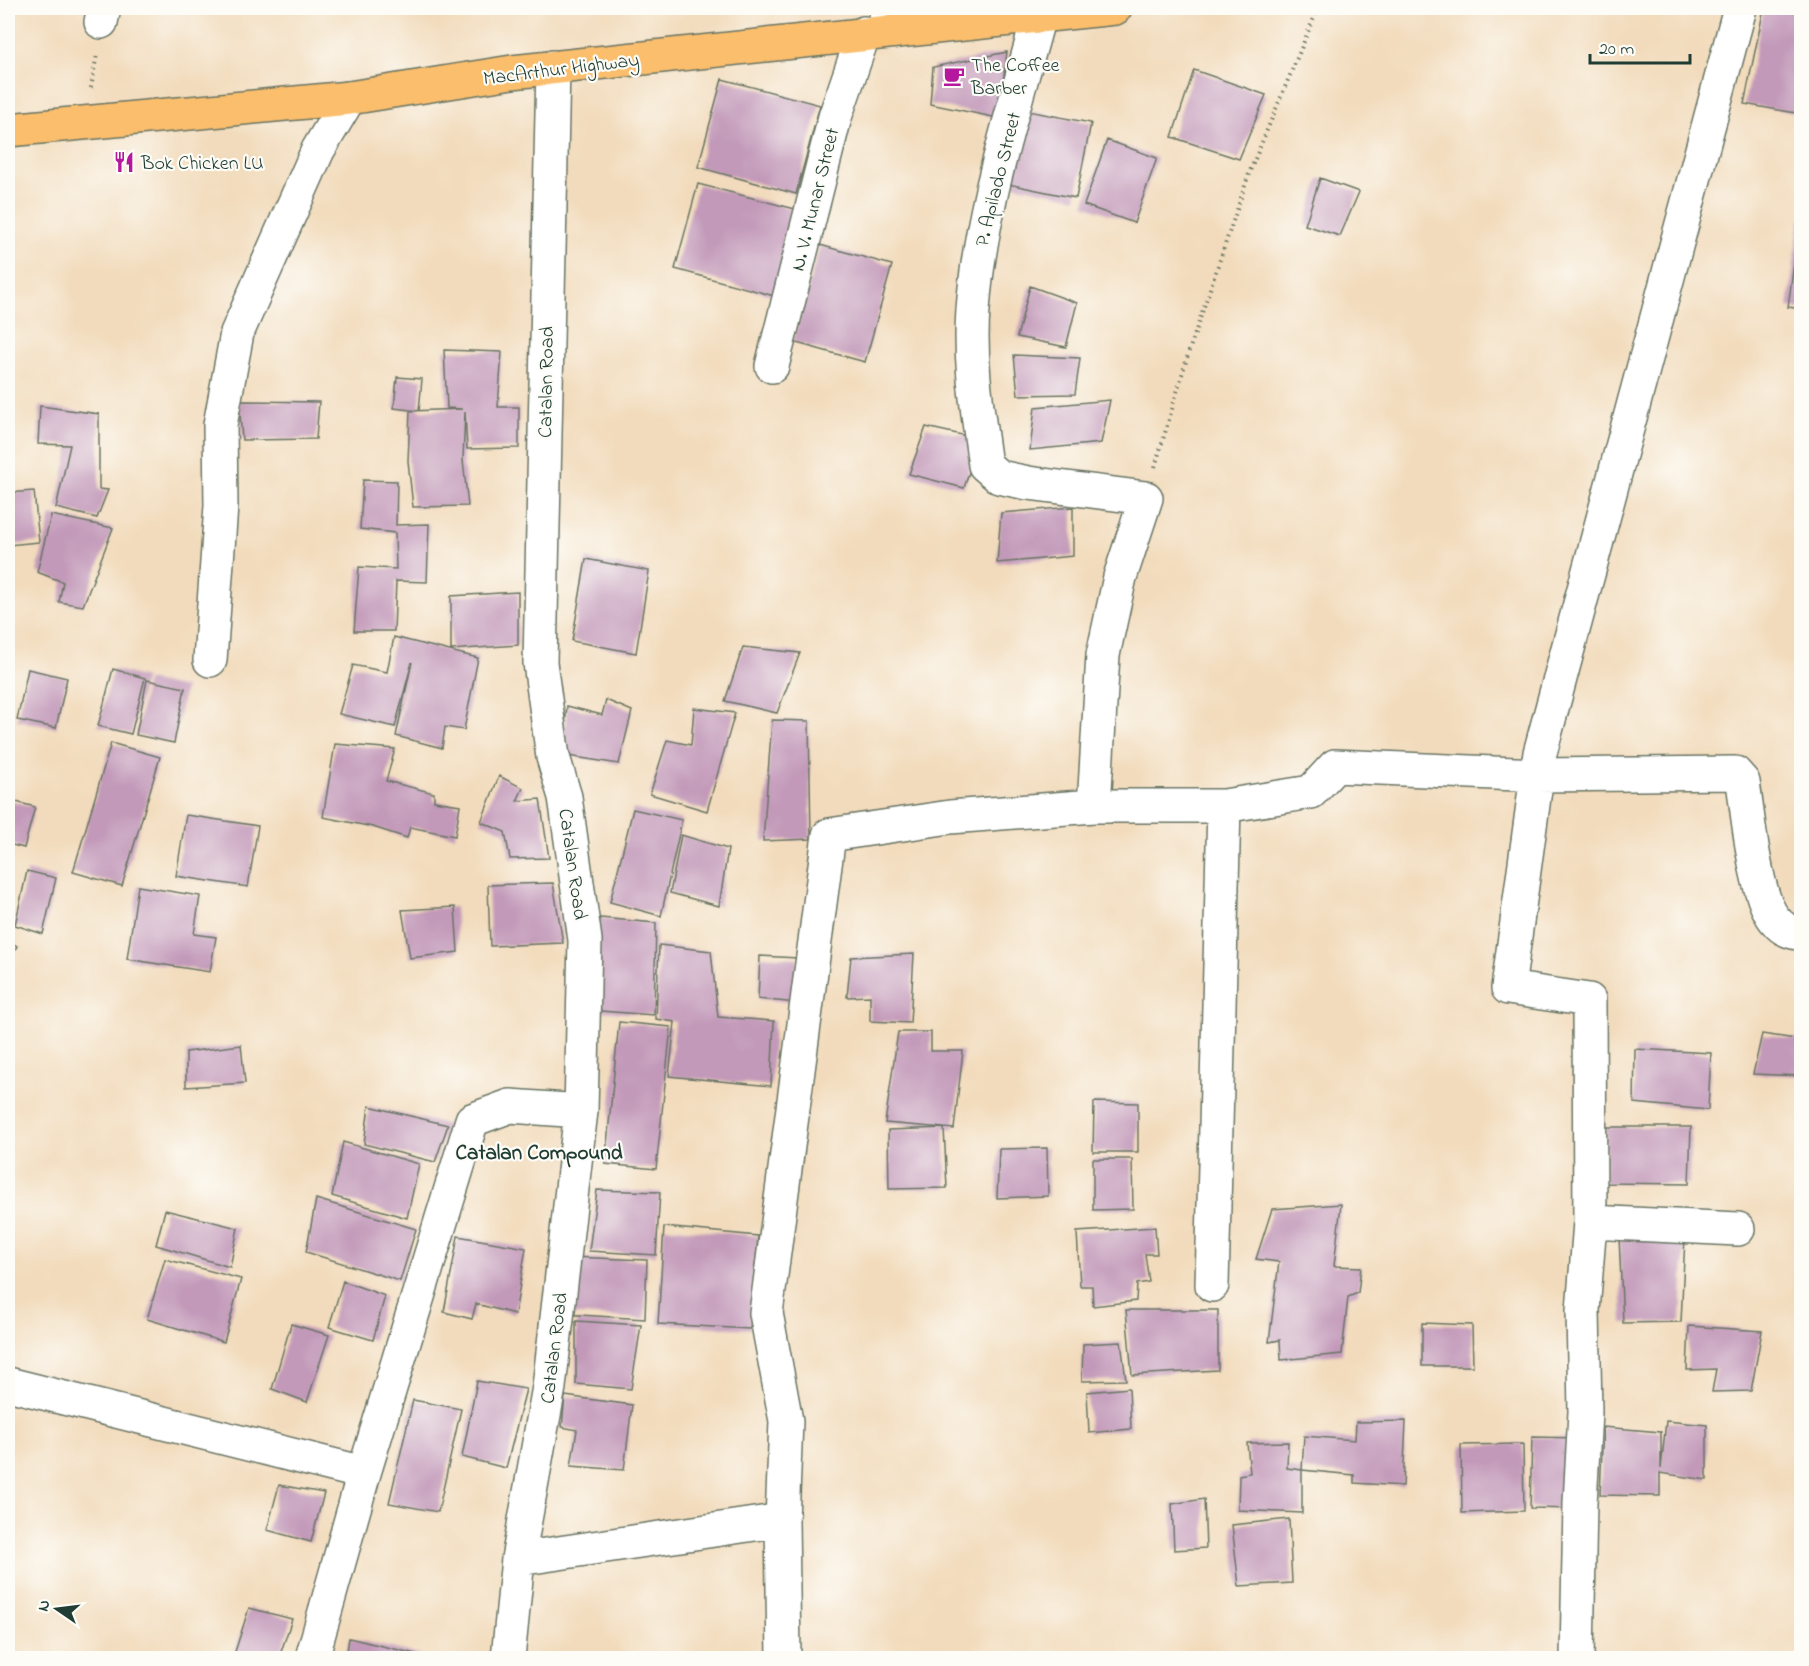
<svg xmlns="http://www.w3.org/2000/svg" width="1809" height="1666" font-family="'Indie Flower',sans-serif">
<style>
.building{fill:#c299b9}
.lines{fill:none;stroke-linecap:round;stroke-linejoin:round}
.minor-casing{stroke:#697464;stroke-width:36}
.major-casing{stroke:#697464;stroke-width:36}
.path{stroke:#697464;stroke-width:4;stroke-dasharray:1.5 4.5;stroke-linecap:butt}
.minor{stroke:#fff;stroke-width:33}
.major{stroke:#fabe6d;stroke-width:33}
.labels{text-anchor:middle;stroke-width:4.5;stroke-linejoin:round;paint-order:stroke}
.poi-label{font-size:20px;fill:#1f3d34;stroke:#fdfcf7;text-anchor:start}
.street-label{font-size:20px;fill:#1f3d34;stroke:#fdfcf7}
.neighbourhood-label{font-size:21px;font-weight:bold;fill:#1f3d34;stroke:#fdfcf7}
</style>
<rect width="100%" height="100%" fill="#fdfcf7"/>
<filter id="ink" filterUnits="userSpaceOnUse"><feTurbulence type="fractalNoise" baseFrequency=".0167" numOctaves="2"/><feDisplacementMap in="SourceGraphic" scale="12" xChannelSelector="R" yChannelSelector="G"/><feConvolveMatrix kernelMatrix="1 2 1 2 8 2 1 2 1" color-interpolation-filters="sRGB"/></filter>
<filter id="wash" filterUnits="userSpaceOnUse"><feTurbulence type="fractalNoise" baseFrequency=".008" numOctaves="4" result="noise"/><feDisplacementMap in="SourceGraphic" scale="24" xChannelSelector="R" yChannelSelector="G"/><feGaussianBlur stdDeviation="1.35" result="paint"/><feColorMatrix in="noise" values="0 0 0 0 0 0 0 0 0 0 0 0 0 0 0 0 0 1.4 0 .05"/><feComposite in="paint" operator="in"/></filter>
<g filter="url(#wash)">
<rect width="100%" height="100%" fill="#f2dbbc"/>
<g id="blocks">
<!-- building -->
<path class="building" d="M 1764,8 L 1802,8 L 1802,114 L 1744,104 Z
M 1007,52 L 998,118 L 930,104 L 933,67 Z
M 1194,70 L 1266,95 L 1239,159 L 1172,137 Z
M 722,79 L 820,105 L 796,194 L 698,167 Z
M 1023,110 L 1091,123 L 1076,198 L 1008,184 Z
M 1107,140 L 1157,158 L 1134,223 L 1084,205 Z
M 1320,178 L 1359,192 L 1340,236 L 1305,225 Z
M 698,184 L 803,211 L 778,297 L 675,269 Z
M 1800,220 L 1802,220 L 1802,309 L 1788,307 Z
M 820,245 L 892,265 L 865,362 L 793,342 Z
M 1030,286 L 1077,303 L 1066,347 L 1017,337 Z
M 444,350 L 502,352 L 498,407 L 519,407 L 519,448 L 467,449 L 465,412 L 463,460 L 468,506 L 413,507 L 408,461 L 410,411 L 462,409 L 447,408 Z
M 1014,355 L 1080,358 L 1075,394 L 1018,395 Z
M 397,377 L 422,379 L 419,411 L 394,408 Z
M 1110,400 L 1101,443 L 1030,450 L 1035,407 Z
M 239,401 L 319,402 L 316,439 L 242,440 Z
M 40,406 L 99,414 L 99,489 L 108,490 L 97,518 L 56,508 L 70,445 L 38,444 Z
M 926,427 L 980,439 L 964,488 L 909,474 Z
M 363,480 L 397,481 L 396,525 L 429,524 L 427,582 L 396,581 L 394,631 L 354,631 L 359,567 L 396,569 L 395,533 L 360,529 Z
M 34,491 L 39,542 L 8,545 L 8,493 Z
M 1073,507 L 1073,556 L 997,563 L 1001,513 Z
M 51,515 L 113,528 L 83,606 L 59,602 L 63,582 L 37,572 Z
M 586,559 L 649,571 L 636,653 L 572,641 Z
M 518,592 L 518,645 L 451,650 L 451,596 Z
M 394,637 L 478,658 L 464,730 L 445,727 L 442,748 L 396,736 L 412,662 L 395,727 L 339,714 L 353,665 L 387,672 Z
M 743,647 L 800,653 L 777,713 L 725,701 Z
M 28,669 L 67,678 L 56,728 L 17,720 Z
M 113,669 L 145,678 L 131,734 L 98,726 Z
M 147,680 L 185,688 L 174,743 L 136,735 Z
M 606,700 L 632,711 L 619,764 L 562,755 L 567,706 L 602,715 Z
M 694,708 L 735,713 L 707,811 L 650,794 L 667,740 L 691,745 Z
M 772,720 L 809,721 L 811,839 L 763,841 Z
M 111,743 L 160,757 L 122,886 L 73,872 Z
M 335,744 L 395,749 L 386,781 L 434,793 L 434,801 L 460,805 L 455,836 L 410,827 L 407,838 L 373,827 L 323,817 Z
M 499,776 L 523,788 L 517,801 L 540,799 L 549,858 L 510,859 L 505,832 L 481,822 Z
M 9,800 L 35,807 L 24,848 L 8,844 Z
M 633,809 L 682,820 L 661,916 L 610,902 Z
M 186,815 L 258,826 L 248,887 L 176,876 Z
M 681,835 L 728,849 L 719,906 L 670,893 Z
M 27,871 L 56,878 L 43,934 L 15,925 Z
M 553,883 L 563,943 L 490,946 L 488,885 Z
M 138,886 L 200,896 L 194,934 L 216,937 L 210,972 L 127,959 Z
M 455,907 L 458,952 L 410,958 L 402,910 Z
M 589,917 L 656,923 L 654,1015 L 600,1011 Z
M 8,941 L 17,946 L 8,964 Z
M 659,945 L 711,951 L 718,1017 L 774,1021 L 771,1086 L 669,1076 L 675,1022 L 656,1019 Z
M 914,954 L 910,1023 L 870,1021 L 870,996 L 847,997 L 851,957 Z
M 760,956 L 798,958 L 797,1003 L 758,999 Z
M 619,1022 L 671,1027 L 656,1169 L 605,1164 Z
M 898,1032 L 931,1032 L 931,1051 L 963,1051 L 954,1129 L 944,1128 L 947,1188 L 889,1189 L 888,1130 L 944,1128 L 885,1123 Z
M 1762,1034 L 1802,1040 L 1802,1076 L 1753,1074 Z
M 241,1045 L 245,1083 L 186,1087 L 186,1052 Z
M 1635,1049 L 1711,1053 L 1708,1110 L 1634,1103 Z
M 1094,1102 L 1138,1103 L 1138,1152 L 1093,1152 Z
M 369,1106 L 448,1125 L 435,1162 L 364,1144 Z
M 1606,1127 L 1691,1127 L 1689,1184 L 1604,1183 Z
M 343,1142 L 419,1164 L 407,1218 L 332,1196 Z
M 1047,1148 L 1048,1196 L 997,1198 L 999,1149 Z
M 1093,1159 L 1132,1159 L 1133,1209 L 1093,1210 Z
M 597,1190 L 660,1192 L 656,1255 L 589,1251 Z
M 316,1199 L 416,1229 L 400,1281 L 306,1252 Z
M 1341,1204 L 1334,1266 L 1361,1267 L 1358,1293 L 1348,1297 L 1342,1354 L 1281,1360 L 1280,1340 L 1269,1342 L 1279,1262 L 1256,1259 L 1272,1209 Z
M 165,1210 L 238,1228 L 230,1267 L 156,1245 Z
M 664,1227 L 758,1236 L 750,1329 L 658,1324 Z
M 1155,1227 L 1157,1254 L 1145,1254 L 1149,1282 L 1137,1284 L 1136,1301 L 1093,1306 L 1092,1286 L 1080,1286 L 1077,1232 Z
M 458,1236 L 526,1248 L 515,1314 L 476,1304 L 472,1319 L 444,1312 Z
M 1619,1237 L 1685,1237 L 1681,1322 L 1623,1323 Z
M 569,1257 L 647,1260 L 645,1319 L 563,1314 Z
M 165,1259 L 241,1279 L 224,1342 L 147,1319 Z
M 343,1281 L 385,1296 L 373,1340 L 329,1327 Z
M 1126,1310 L 1218,1310 L 1218,1370 L 1132,1375 Z
M 576,1321 L 641,1325 L 631,1389 L 576,1384 Z
M 1422,1323 L 1472,1325 L 1473,1366 L 1422,1366 Z
M 291,1324 L 329,1335 L 307,1402 L 272,1389 Z
M 1689,1326 L 1762,1331 L 1751,1391 L 1712,1392 L 1716,1369 L 1687,1370 Z
M 1121,1342 L 1126,1380 L 1082,1381 L 1083,1344 Z
M 477,1381 L 526,1389 L 506,1468 L 462,1457 Z
M 1129,1388 L 1131,1429 L 1089,1433 L 1087,1392 Z
M 565,1396 L 632,1405 L 624,1470 L 571,1466 L 577,1430 L 562,1427 Z
M 413,1400 L 461,1409 L 438,1512 L 389,1503 Z
M 1406,1421 L 1403,1486 L 1354,1483 L 1354,1475 L 1302,1470 L 1304,1436 L 1355,1440 L 1356,1422 Z
M 1666,1421 L 1707,1425 L 1707,1480 L 1660,1473 L 1660,1496 L 1600,1495 L 1603,1427 L 1661,1432 L 1661,1469 Z
M 1532,1437 L 1581,1438 L 1579,1509 L 1530,1508 Z
M 1288,1442 L 1287,1468 L 1302,1470 L 1302,1513 L 1238,1510 L 1239,1475 L 1250,1473 L 1247,1443 Z
M 1523,1444 L 1524,1511 L 1462,1513 L 1461,1445 Z
M 279,1485 L 324,1493 L 311,1542 L 267,1530 Z
M 1204,1499 L 1206,1548 L 1174,1550 L 1172,1504 Z
M 1289,1519 L 1292,1583 L 1239,1586 L 1232,1525 Z
M 249,1608 L 292,1619 L 279,1658 L 233,1658 Z
M 349,1638 L 424,1656 L 423,1658 L 346,1658 Z"/>
</g>
</g>
<g filter="url(#ink)">
<use href="#blocks" fill-opacity="0" stroke="#697464" stroke-width="1.5"/>
<g class="lines">
<defs>
<path id="minor" d="M 885,8 L 888,30
M 1039,16 C 1013,113 980,210 973,310 C 969,363 978,413 985,465 L 999,477 L 1028,483 L 1146,498 L 1120,577 L 1103,655 L 1094,806
M 101,22 L 104,8
M 772,366 L 835,117 L 864,33
M 210,660 L 221,506 L 220,425 L 237,333 L 318,150 L 349,98
M 1590,1222 L 1738,1229
M 1212,1285 L 1224,806
M 8,1384 L 364,1473
M 518,1559 L 782,1520
M 312,1658 L 364,1473 L 472,1120 L 510,1106 L 581,1111
M 508,1658 L 518,1559 L 549,1387 L 581,1111 L 585,940 L 565,797 L 553,757 L 540,663 L 553,67
M 784,1658 L 782,1520 L 786,1421 L 766,1313 L 829,835 L 950,817 L 1094,806 L 1224,806 L 1311,792 L 1335,766 L 1537,775 L 1735,773 L 1743,782 C 1748,814 1755,901 1777,922 C 1783,930 1792,932 1802,934
M 1577,1658 L 1580,1503 L 1585,1412 L 1583,1311 L 1590,1222 L 1589,1000 L 1508,988 L 1540,753 L 1740,8"/>
<path id="major" d="M 8,130 L 349,98 L 512,72 L 1115,8"/>
</defs>
<!-- minor casing -->
<use href="#minor" class="minor-casing"/>
<!-- major casing -->
<use href="#major" class="major-casing"/>
<!-- path -->
<path class="path" d="M 91,88 L 97,54
M 1155,467 L 1189,351 L 1250,171 L 1318,8"/>
<!-- minor -->
<use href="#minor" class="minor"/>
<!-- major -->
<use href="#major" class="major"/>
</g>
</g>
<!-- icons -->
<defs>
<symbol id="cafe-bare" viewBox="-9 -9 18 18"><path d="M-5.5-4.5H6V0H3Q3 3.5 0 3.5H-2.5Q-5.5 3.5-5.5 0ZM3-3.2v2h1.7v-2ZM-6 4.5H4V6H-6Z" fill="#b5179e" stroke="#fdfcf7" stroke-width="2.5" paint-order="stroke"/></symbol>
<symbol id="restaurant-bare" viewBox="-9 -9 18 18"><path d="M-5-6h1v4h1v-4h1v4h1v-4h1v5L-1.5 .5V6h-2V.5L-5-1ZM5-6V6H3V1.5H1.5Q1.5-4 5-6Z" fill="#b5179e" stroke="#fdfcf7" stroke-width="2.5" paint-order="stroke"/></symbol>
</defs>
<g fill-rule="evenodd">
<use href="#cafe-bare" x="939" y="61" width="30" height="30"/>
<use href="#restaurant-bare" x="109" y="147" width="30" height="30"/>
</g>
<g class="labels">
<!-- poi labels -->
<g class="poi-label">
<text x="971" y="71">The Coffee<tspan x="971" dy="23">Barber</tspan></text>
<text x="141" y="169">Bok Chicken LU</text>
</g>
<!-- street labels -->
<g class="street-label">
<text transform="translate(561 68) rotate(-7)" y="7">MacArthur Highway</text>
<text transform="translate(997 179) rotate(-76)" y="7">P. Apilado Street</text>
<text transform="translate(814 199) rotate(-76)" y="7">N. V. Munar Street</text>
<text transform="translate(545 382) rotate(-89)" y="7">Catalan Road</text>
<text transform="translate(574 864) rotate(82)" y="7">Catalan Road</text>
<text transform="translate(553 1348) rotate(-83)" y="7">Catalan Road</text>
</g>
<!-- neighbourhood labels -->
<g class="neighbourhood-label">
<text x="539" y="1159">Catalan Compound</text>
</g>
</g>
<!-- margin -->
<rect width="1809" height="1666" fill="none" stroke="#fdfcf7" stroke-width="30"/>
<!-- north arrow -->
<g transform="translate(57 1609) rotate(284)" stroke="#fdfcf7" stroke-width="4.5" paint-order="stroke">
<path d="M0-4.5L10 22L0 15L-10 22Z" fill="#1f3d34"/>
<text y="-9" font-size="16" font-weight="bold" text-anchor="middle" fill="#1f3d34">N</text>
</g>
<!-- scale -->
<path d="M1590 54v9h100v-9" fill="none" stroke="#1f3d34" stroke-width="3"/>
<text x="1599" y="54" font-size="18" fill="#1f3d34" stroke="#fdfcf7" stroke-width="4.5" paint-order="stroke">20 m</text>
</svg>
